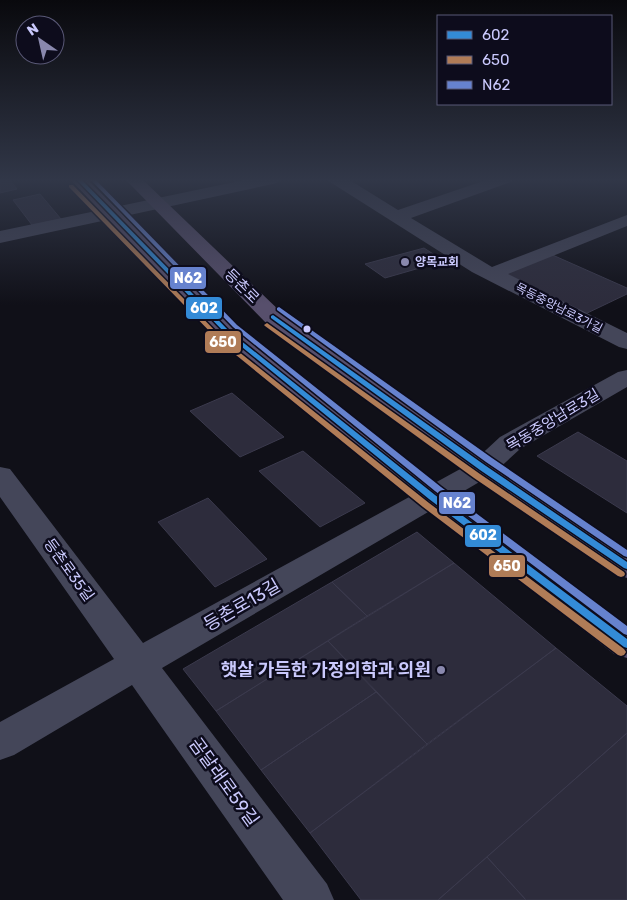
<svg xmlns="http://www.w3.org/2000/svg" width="627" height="900" font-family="Rubik,'Noto Sans KR',sans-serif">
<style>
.building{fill:#2d2c3c;stroke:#3b3a4d}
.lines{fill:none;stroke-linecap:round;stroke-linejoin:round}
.minor{fill:#444659;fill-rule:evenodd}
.major{fill:#574f6c;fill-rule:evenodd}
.bus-1-casing{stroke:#0d0c1c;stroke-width:3}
.bus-2-casing{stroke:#0d0c1c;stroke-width:3}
.bus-3-casing{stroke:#0d0c1c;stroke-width:3}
.bus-1{fill:#338bd7;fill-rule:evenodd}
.bus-2{fill:#b07c57;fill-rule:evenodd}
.bus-3{fill:#6682ce;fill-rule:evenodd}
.poi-dot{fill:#8988ad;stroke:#0d0c1c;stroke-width:2}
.bus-dot{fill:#cac9fd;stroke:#0d0c1c;stroke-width:2}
.labels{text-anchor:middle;stroke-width:5;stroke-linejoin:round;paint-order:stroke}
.far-poi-label{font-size:12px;font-weight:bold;fill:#cac9fd;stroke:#0d0c1c;text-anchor:start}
.far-street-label{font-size:12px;fill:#cac9fd;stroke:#0d0c1c}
.street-label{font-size:15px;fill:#cac9fd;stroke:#0d0c1c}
.near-street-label{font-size:18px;fill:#cac9fd;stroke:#0d0c1c}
.near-poi-label{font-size:18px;font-weight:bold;fill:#cac9fd;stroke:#0d0c1c;text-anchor:end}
.line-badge{stroke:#0d0c1c;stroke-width:2}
.badge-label{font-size:14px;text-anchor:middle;font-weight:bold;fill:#fff}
</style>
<rect width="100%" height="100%" fill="#101018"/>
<!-- building -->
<path class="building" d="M 0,179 L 9,179 L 17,189 L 0,193 Z
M 40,194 L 61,219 L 32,225 L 13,200 Z
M 424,248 L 444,261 L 385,278 L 365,264 Z
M 548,253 L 627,288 L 627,294 L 581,316 L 496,274 Z
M 232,393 L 284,437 L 240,457 L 190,411 Z
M 578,432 L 627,461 L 627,513 L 537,456 Z
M 303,451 L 365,503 L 320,527 L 259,471 Z
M 208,498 L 267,559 L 215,587 L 158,522 Z
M 417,532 L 454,563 L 367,616 L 332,582 Z
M 454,563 L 556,648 L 427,744 L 328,641 Z
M 332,582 L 367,616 L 216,711 L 183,669 Z
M 328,641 L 376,692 L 261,770 L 216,711 Z
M 556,648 L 627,706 L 627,733 L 438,900 L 361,900 L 310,833 Z
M 376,692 L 427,744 L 310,833 L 261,770 Z
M 627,733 L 627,900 L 526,900 L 487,857 Z
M 487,857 L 526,900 L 438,900 Z"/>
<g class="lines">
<!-- minor -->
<path class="minor" d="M 249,179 L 281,179 L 279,182 L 273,184 L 0,243 L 0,231 Z
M 328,179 L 348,179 L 398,210 L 489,179 L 513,179 L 511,182 L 411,218 L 492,267 L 627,215 L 627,226 L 508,274 L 627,333 L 627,349 L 619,347 L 472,272 L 330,182 Z
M 627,370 L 627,387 L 520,449 L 493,474 L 162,668 L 327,884 L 334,900 L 283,900 L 132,685 L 14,755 L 0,760 L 0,722 L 114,659 L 0,497 L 0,467 L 10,469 L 143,643 L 473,462 L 500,437 L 618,372 Z"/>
<!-- major -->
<path class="major" d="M 70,179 L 87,179 L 236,328 L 442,490 L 627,625 L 627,658 L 614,654 L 422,504 L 220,338 Z
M 125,179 L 142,179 L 284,315 L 493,462 L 627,550 L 627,578 L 616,574 L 473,474 L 268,325 Z"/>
<defs>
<path id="bus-1" d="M 76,179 L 81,179 L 230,332 L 435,495 L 627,639 L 627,648 L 624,647 L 429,499 L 226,334 Z
M 273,315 L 486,466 L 627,562 L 627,569 L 624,568 L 480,470 L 271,318 L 271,316 Z"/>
<path id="bus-2" d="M 69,185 L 73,185 L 224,340 L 429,503 L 624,649 L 626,652 L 624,655 L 621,656 L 618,655 L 423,507 L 220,342 L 69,187 Z
M 267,323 L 480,474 L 624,572 L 625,574 L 624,576 L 621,577 L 618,576 L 474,478 L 265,326 L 264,325 Z"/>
<path id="bus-3" d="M 90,179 L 95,179 L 237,325 L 441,487 L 627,626 L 627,635 L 624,634 L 435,491 L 233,327 Z
M 279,307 L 492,458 L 627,550 L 627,557 L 624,556 L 486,462 L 277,310 L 277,308 Z"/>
</defs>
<!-- bus-1 casing -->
<use href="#bus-1" class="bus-1-casing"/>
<!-- bus-2 casing -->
<use href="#bus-2" class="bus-2-casing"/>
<!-- bus-3 casing -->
<use href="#bus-3" class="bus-3-casing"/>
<!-- bus-1 -->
<use href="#bus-1" class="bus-1"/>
<!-- bus-2 -->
<use href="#bus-2" class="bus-2"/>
<!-- bus-3 -->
<use href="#bus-3" class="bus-3"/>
</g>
<!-- sky -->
<linearGradient id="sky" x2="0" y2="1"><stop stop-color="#09090d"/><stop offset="0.59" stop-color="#313748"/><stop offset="1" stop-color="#313748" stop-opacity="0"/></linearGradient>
<rect width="627" height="305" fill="url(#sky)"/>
<!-- markers -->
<g class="poi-dot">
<circle cx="405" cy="262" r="5"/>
<circle cx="441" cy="670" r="5"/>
</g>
<circle class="bus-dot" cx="307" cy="329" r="4.5"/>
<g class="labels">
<!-- far-poi labels -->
<g class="far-poi-label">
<text x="415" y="266">양목교회</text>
</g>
<!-- far-street labels -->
<g class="far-street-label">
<text transform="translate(559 308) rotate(27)" y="4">목동중앙남로3가길</text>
</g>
<!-- street labels -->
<g class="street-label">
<text transform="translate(242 286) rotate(45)" y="5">등촌로</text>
<text transform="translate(553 420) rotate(-31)" y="5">목동중앙남로3길</text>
<text transform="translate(69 570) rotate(54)" y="5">등촌로35길</text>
</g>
<!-- near-street labels -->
<g class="near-street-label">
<text transform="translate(242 605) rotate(-30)" y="6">등촌로13길</text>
<text transform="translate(224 782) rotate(54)" y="6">곰달래로59길</text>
</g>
<!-- near-poi labels -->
<g class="near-poi-label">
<text x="431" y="676">햇살 가득한 가정의학과 의원</text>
</g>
</g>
<g class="line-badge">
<rect x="169" y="266" width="38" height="24" rx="5" fill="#6682ce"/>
<rect x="185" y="296" width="38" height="24" rx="5" fill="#338bd7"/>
<rect x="204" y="330" width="38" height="24" rx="5" fill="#b07c57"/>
<rect x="438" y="491" width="38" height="24" rx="5" fill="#6682ce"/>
<rect x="464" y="524" width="38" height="24" rx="5" fill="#338bd7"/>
<rect x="488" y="554" width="38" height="24" rx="5" fill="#b07c57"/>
</g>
<g class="badge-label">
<text x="188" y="283">N62</text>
<text x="204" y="313">602</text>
<text x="223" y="347">650</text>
<text x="457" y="508">N62</text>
<text x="483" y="540">602</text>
<text x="507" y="571">650</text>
</g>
<!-- legend -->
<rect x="437" y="15" width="175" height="90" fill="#0d0c1c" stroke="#595876"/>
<rect x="447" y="31" width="25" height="8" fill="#338bd7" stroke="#595876"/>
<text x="482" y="40" font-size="15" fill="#cac9fd">602</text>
<rect x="447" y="56" width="25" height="8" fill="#b07c57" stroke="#595876"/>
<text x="482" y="65" font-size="15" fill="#cac9fd">650</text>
<rect x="447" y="81" width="25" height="8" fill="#6682ce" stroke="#595876"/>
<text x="482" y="90" font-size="15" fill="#cac9fd">N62</text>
<!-- north arrow -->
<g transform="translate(40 40) rotate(326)"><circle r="24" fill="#0d0c1c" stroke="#595876"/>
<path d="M0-4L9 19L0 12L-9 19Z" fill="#8988ad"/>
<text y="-8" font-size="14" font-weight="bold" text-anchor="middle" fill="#cac9fd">N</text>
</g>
</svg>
